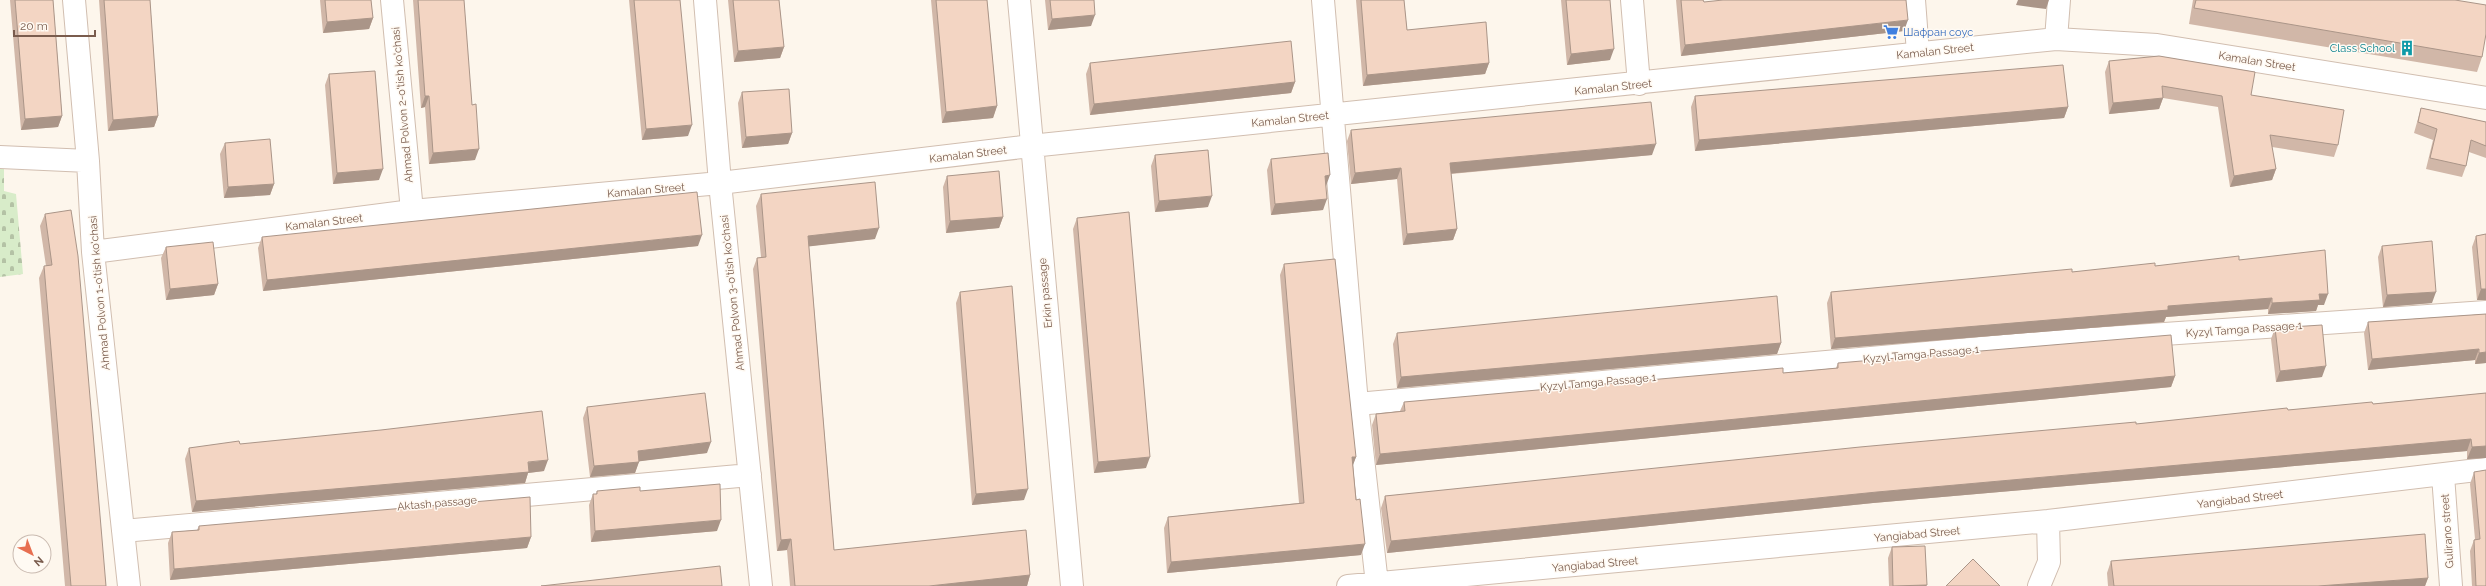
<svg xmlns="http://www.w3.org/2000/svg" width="2486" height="586" font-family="Raleway,sans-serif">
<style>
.cemetery{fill:url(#cemetery-stones)}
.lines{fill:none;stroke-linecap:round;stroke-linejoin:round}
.minor-casing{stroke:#d1beb0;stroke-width:24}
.minor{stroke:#fff;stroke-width:22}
.wall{fill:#d1b7a8}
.shaded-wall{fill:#aa9588}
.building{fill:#f3d5c3;stroke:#aa9588}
.labels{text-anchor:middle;stroke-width:3;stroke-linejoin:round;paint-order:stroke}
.shop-label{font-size:11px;fill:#366cbe;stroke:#fffaf3;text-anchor:start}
.culture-label{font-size:11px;fill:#0d838f;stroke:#fffaf3;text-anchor:end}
.street-label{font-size:11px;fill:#7a5c4d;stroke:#fffaf3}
</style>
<defs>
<pattern id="cemetery-stones" width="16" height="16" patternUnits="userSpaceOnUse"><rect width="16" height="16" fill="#d8ecc9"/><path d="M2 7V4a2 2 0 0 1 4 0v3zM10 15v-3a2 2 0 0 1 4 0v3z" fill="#b4c2a5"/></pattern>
</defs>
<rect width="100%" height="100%" fill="#fdf6ec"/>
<!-- cemetery -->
<path class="cemetery" d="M 0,158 L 4,158 L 4,191 L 16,194 L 23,274 L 0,277 Z"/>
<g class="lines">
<defs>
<path id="minor" d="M 74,0 L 88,161 L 93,252 L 129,586
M 392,0 L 412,211
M 705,0 L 720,183 L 761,586
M 1019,0 L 1072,586
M 1323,0 L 1357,404 L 1377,584
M 1632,0 L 1639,84
M 1914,0 L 1918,53
M 2056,39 L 2059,0
M 0,157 L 88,161
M 93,252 L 412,211 L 720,183 L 1031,146 L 2056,39 L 2157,45 L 2486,98
M 1357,404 L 2048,342 L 2486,312
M 2443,475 L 2451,586
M 123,531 L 750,475
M 1348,586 L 2048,521 L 2486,469
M 2039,586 L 2049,562 L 2048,521"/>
</defs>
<!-- minor casing -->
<use href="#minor" class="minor-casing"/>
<!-- minor -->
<use href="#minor" class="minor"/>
</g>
<!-- wall -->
<path class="wall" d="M 10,0 L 53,0 L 62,116 L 58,127 L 21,130 Z
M 99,0 L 150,0 L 158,116 L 154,127 L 108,131 Z
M 320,0 L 371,0 L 373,18 L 369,29 L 323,33 Z
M 413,0 L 464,0 L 475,160 L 429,164 L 425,107 L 421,108 Z
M 629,0 L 680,0 L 688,136 L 642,140 Z
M 728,0 L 779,0 L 784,47 L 780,58 L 734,62 Z
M 931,0 L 987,0 L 997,106 L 993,118 L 942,123 Z
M 1045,0 L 1094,0 L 1091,26 L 1048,30 Z
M 1356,0 L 1404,0 L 1407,30 L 1489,63 L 1485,74 L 1363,86 Z
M 1561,0 L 1610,0 L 1610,60 L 1567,65 Z
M 1676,0 L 1703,0 L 1704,2 L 1904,31 L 1681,56 Z
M 2193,0 L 2455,0 L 2482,57 L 2477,72 L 2189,24 Z
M 2109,61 L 2251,95 L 2338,145 L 2334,157 L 2272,147 L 2276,169 L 2272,180 L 2230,187 L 2218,107 L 2163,98 L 2159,109 L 2109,114 L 2105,72 Z
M 1090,63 L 1295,82 L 1291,93 L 1090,115 L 1086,74 Z
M 329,74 L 379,180 L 333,184 L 325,85 Z
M 742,92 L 792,133 L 788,144 L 742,148 L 738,103 Z
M 1695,96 L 2068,107 L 2064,118 L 1695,151 L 1691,107 Z
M 2421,108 L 2486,122 L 2486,158 L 2469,152 L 2466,166 L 2462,177 L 2426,169 L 2433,140 L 2414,133 Z
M 1351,130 L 1652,155 L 1451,174 L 1457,229 L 1453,240 L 1403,245 L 1397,179 L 1351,184 L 1347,141 Z
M 225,143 L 274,184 L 270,195 L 224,198 L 220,154 Z
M 1155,155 L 1208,207 L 1155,212 L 1151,166 Z
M 1271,159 L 1326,186 L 1323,210 L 1271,215 L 1267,170 Z
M 947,176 L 1003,217 L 999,228 L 946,233 L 943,187 Z
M 761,194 L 875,239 L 809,246 L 834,550 L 1030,575 L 1027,586 L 790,586 L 787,550 L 777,551 L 753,269 L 757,258 L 761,257 L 756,206 Z
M 45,214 L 106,586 L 65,586 L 39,278 L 44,266 L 46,266 L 40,226 Z
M 1077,218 L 1146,468 L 1094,473 L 1073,229 Z
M 2486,234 L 2486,300 L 2477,300 L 2472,247 L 2476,236 Z
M 262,237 L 698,246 L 263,291 L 258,248 Z
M 2382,246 L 2432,303 L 2383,307 L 2378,257 Z
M 166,247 L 218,284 L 214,295 L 166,300 L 161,258 Z
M 2239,260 L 2324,305 L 2318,305 L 2316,311 L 2268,314 L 2268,309 L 2166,317 L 2164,322 L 1831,349 L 1827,303 L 1831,292 L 2072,272 Z
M 1284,264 L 1356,457 L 1353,464 L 1361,555 L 1167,573 L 1164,528 L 1168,517 L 1299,503 L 1280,275 Z
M 960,292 L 1024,500 L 972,505 L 956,303 Z
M 2486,314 L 2486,363 L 2475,364 L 2475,360 L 2368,370 L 2364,333 L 2368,322 Z
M 2275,328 L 2322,377 L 2276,382 L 2271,339 Z
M 1397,333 L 1781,343 L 1777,354 L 1397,388 L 1393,344 Z
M 1838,363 L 2175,376 L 2171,387 L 1376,465 L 1372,425 L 1376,414 L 1400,411 L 1404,402 L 1783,373 L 1836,368 Z
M 2486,393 L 2486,458 L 2467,459 L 2467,451 L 1873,503 L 1387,553 L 1381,508 L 1385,496 L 2136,424 L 2288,410 L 2373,404 Z
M 587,407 L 707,453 L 639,461 L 635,473 L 590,477 L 583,418 Z
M 240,444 L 544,471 L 528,473 L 525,483 L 192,512 L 185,459 L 189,448 Z
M 2474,472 L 2486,586 L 2472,586 L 2470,551 L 2474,540 L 2475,539 L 2470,484 Z
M 597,491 L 640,491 L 717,531 L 591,542 L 589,505 L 593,494 L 596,494 Z
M 199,526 L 531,537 L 527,548 L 170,580 L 168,543 L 172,532 L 197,530 Z
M 1892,547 L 1926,586 L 1889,586 L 1888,558 Z
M 2111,561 L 2428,578 L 2425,586 L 2108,586 L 2107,573 Z"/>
<!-- shaded-wall -->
<path class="shaded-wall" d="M 2018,0 L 2049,0 L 2046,9 L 2016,5 Z
M 1095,15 L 1091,26 L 1048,30 L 1052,19 Z
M 373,18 L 369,29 L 323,33 L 327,22 Z
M 1908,20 L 1904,31 L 1681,56 L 1685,45 Z
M 784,47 L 780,58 L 734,62 L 738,51 Z
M 1614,49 L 1610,60 L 1567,65 L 1571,54 Z
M 1489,63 L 1485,74 L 1363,86 L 1367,75 Z
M 1295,82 L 1291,93 L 1090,115 L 1094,104 Z
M 425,96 L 429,96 L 425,107 L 421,108 Z
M 2163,98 L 2159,109 L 2109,114 L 2113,103 Z
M 997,106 L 993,118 L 942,123 L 946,112 Z
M 2068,107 L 2064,118 L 1695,151 L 1699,140 Z
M 62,116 L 58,127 L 21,130 L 25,119 Z
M 158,116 L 154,127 L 108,131 L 113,120 Z
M 692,125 L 688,136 L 642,140 L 646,129 Z
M 792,133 L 788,144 L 742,148 L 746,137 Z
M 1656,144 L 1652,155 L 1446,174 L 1450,163 Z
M 479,149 L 475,160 L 429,164 L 433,153 Z
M 1401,168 L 1397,179 L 1351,184 L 1355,173 Z
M 383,169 L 379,180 L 333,184 L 337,173 Z
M 2276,169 L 2272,180 L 2230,187 L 2234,176 Z
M 1330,175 L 1326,186 L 1321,187 L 1325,176 Z
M 274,184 L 270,195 L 224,198 L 228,187 Z
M 1212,196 L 1208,207 L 1155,212 L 1159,201 Z
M 1327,199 L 1323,210 L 1271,215 L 1275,204 Z
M 1003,217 L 999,228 L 946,233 L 950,221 Z
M 879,228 L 875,239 L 804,247 L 808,236 Z
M 1457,229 L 1453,240 L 1403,245 L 1407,234 Z
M 702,235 L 698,246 L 263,291 L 267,280 Z
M 218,284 L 214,295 L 166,300 L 170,289 Z
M 2481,289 L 2486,289 L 2486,300 L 2477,300 Z
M 2436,292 L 2432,303 L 2383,307 L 2387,295 Z
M 2319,294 L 2328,294 L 2324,305 L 2318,305 L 2316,311 L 2268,314 L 2272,303 Z
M 2272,298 L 2268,309 L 2166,317 L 2164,322 L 1831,349 L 1835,338 L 2168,306 Z
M 1781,343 L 1777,354 L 1397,388 L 1401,377 Z
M 2479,349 L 2475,360 L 2368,370 L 2372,359 Z
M 2486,352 L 2486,363 L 2475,364 L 2479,353 Z
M 2326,366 L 2322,377 L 2276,382 L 2280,371 Z
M 2175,376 L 2171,387 L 1376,465 L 1380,454 Z
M 2471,439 L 2467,451 L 1873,503 L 1387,553 L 1391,541 L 1877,492 Z
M 711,442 L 707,453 L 634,462 L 638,451 Z
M 2486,446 L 2486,458 L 2467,459 L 2472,447 Z
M 1150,457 L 1146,468 L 1094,473 L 1098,462 Z
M 1352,457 L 1356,457 L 1352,468 Z
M 548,460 L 544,471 L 528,473 L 525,483 L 192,512 L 196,501 Z
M 639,462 L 635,473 L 590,477 L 594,466 Z
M 1028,489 L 1024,500 L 972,505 L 976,494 Z
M 721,520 L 717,531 L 591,542 L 595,531 Z
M 531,537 L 527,548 L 170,580 L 174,569 Z
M 791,539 L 787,550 L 777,551 L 781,540 Z
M 1365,544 L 1361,555 L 1167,573 L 1171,562 Z
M 1030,575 L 1027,586 L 929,586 Z
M 2428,578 L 2425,586 L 2318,586 Z
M 1927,585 L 1926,586 L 1898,586 Z"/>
<!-- building -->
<path class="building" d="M 15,0 L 53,0 L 62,116 L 25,119 Z
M 104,0 L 150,0 L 158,116 L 113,120 Z
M 325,0 L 371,0 L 373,18 L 327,22 Z
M 418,0 L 464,0 L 472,105 L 476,104 L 479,149 L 433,153 L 429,96 L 425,96 Z
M 634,0 L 680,0 L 692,125 L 646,129 Z
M 733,0 L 779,0 L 784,47 L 738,51 Z
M 936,0 L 987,0 L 997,106 L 946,112 Z
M 1050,0 L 1094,0 L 1095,15 L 1052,19 Z
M 1361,0 L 1404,0 L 1407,30 L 1486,22 L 1489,63 L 1367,75 Z
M 1566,0 L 1610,0 L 1614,49 L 1571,54 Z
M 1681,0 L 1703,0 L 1704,2 L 1723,0 L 1906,0 L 1908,20 L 1685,45 Z
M 2196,0 L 2455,0 L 2486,5 L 2486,34 L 2482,57 L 2194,8 Z
M 1291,41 L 1295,82 L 1094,104 L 1090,63 Z
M 2159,56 L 2255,72 L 2251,95 L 2344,110 L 2338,145 L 2270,135 L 2276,169 L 2234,176 L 2222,96 L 2162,86 L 2163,98 L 2113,103 L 2109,61 Z
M 2063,65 L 2068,107 L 1699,140 L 1695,96 Z
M 375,71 L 383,169 L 337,173 L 329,74 Z
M 789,89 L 792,133 L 746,137 L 742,92 Z
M 1651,102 L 1656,144 L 1450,163 L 1457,229 L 1407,234 L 1401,168 L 1355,173 L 1351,130 Z
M 2421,108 L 2486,122 L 2486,146 L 2471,140 L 2466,166 L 2430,158 L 2437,129 L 2418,122 Z
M 270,139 L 274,184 L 228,187 L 225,143 Z
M 1208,150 L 1212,196 L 1159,201 L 1155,155 Z
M 1328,153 L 1330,175 L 1325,176 L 1327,199 L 1275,204 L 1271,159 Z
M 999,171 L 1003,217 L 950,221 L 947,176 Z
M 875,182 L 879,228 L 808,236 L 834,550 L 1026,530 L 1030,575 L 929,586 L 795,586 L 791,539 L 781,540 L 757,258 L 766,257 L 761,194 Z
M 697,192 L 702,235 L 267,280 L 262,237 Z
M 71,210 L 78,256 L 106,586 L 71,586 L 44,266 L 52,265 L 45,214 Z
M 1129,212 L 1150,457 L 1098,462 L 1077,218 Z
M 2486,234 L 2486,289 L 2481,289 L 2476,236 Z
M 2432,241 L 2436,292 L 2387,295 L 2382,246 Z
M 213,242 L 218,284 L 170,289 L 166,247 Z
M 2325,250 L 2328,294 L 2319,294 L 2320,300 L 2272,303 L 2272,298 L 2168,306 L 2168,310 L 1835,338 L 1831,292 L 2072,269 L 2072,272 L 2155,263 L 2155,266 L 2239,256 L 2239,260 Z
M 1335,259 L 1356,457 L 1352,457 L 1356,500 L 1360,499 L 1365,544 L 1171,562 L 1168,517 L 1304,503 L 1284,264 Z
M 1012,286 L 1028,489 L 976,494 L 960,292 Z
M 1777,296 L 1781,343 L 1401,377 L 1397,333 Z
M 2486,314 L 2486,352 L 2479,353 L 2479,349 L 2372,359 L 2368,322 Z
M 2322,325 L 2326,366 L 2280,371 L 2275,328 Z
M 2171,335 L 2175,376 L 1380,454 L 1376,414 L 1405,411 L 1404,402 L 1783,368 L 1783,373 L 1838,368 L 1838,363 Z
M 705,393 L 711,442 L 638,451 L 639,462 L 594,466 L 587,407 Z
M 2486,393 L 2486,446 L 2472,447 L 2471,439 L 1877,492 L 1391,541 L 1385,496 L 1860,447 L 2136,422 L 2136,424 L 2287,408 L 2288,410 L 2372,402 L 2373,404 Z
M 542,411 L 548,460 L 528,462 L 529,472 L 196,501 L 189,448 L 239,441 L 240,444 L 381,430 Z
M 2486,470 L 2486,586 L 2476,586 L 2474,540 L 2480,539 L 2474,472 Z
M 720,484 L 721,520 L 595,531 L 593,494 L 597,494 L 597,491 L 640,487 L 640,491 Z
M 530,497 L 531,537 L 174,569 L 172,532 L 199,530 L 199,526 Z
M 2425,534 L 2428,578 L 2318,586 L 2114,586 L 2111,561 Z
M 1925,546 L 1927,585 L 1893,586 L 1892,547 Z
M 1973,559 L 2000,586 L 1946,586 Z
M 720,566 L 722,586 L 541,586 Z"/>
<!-- icons -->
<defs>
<symbol id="supermarket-bare" viewBox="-9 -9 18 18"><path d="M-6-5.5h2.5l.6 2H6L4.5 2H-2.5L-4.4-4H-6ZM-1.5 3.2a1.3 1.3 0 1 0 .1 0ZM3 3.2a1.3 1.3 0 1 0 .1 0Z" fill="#3f7fe0" stroke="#fffaf3" stroke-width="2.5" paint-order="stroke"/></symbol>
<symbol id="building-bare" viewBox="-9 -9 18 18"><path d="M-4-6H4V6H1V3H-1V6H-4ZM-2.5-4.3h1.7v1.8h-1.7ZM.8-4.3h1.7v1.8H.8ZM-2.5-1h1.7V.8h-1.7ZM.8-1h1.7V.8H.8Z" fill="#0f9aa8" stroke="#fffaf3" stroke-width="2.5" paint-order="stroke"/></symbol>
</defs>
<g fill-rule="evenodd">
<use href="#supermarket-bare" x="1880" y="21" width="22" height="22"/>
<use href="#building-bare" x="2396" y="37" width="22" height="22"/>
</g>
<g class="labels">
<!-- shop labels -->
<g class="shop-label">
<text x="1903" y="36">Шафран соус</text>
</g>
<!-- culture labels -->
<g class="culture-label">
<text x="2395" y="52">Class School</text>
</g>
<!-- street labels -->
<g class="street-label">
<text transform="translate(1935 51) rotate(-6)" y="4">Kamalan Street</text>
<text transform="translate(2257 61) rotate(9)" y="4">Kamalan Street</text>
<text transform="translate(1613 87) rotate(-6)" y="4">Kamalan Street</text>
<text transform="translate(402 105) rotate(-95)" y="4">Ahmad Polvon 2-o'tish ko'chasi</text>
<text transform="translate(1290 119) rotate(-6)" y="4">Kamalan Street</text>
<text transform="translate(968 154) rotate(-7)" y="4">Kamalan Street</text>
<text transform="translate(646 190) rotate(-5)" y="4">Kamalan Street</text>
<text transform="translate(324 222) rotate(-7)" y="4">Kamalan Street</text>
<text transform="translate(99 293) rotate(-95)" y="4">Ahmad Polvon 1-o'tish ko'chasi</text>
<text transform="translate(732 293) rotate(-96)" y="4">Ahmad Polvon 3-o'tish ko'chasi</text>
<text transform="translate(1045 293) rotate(-95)" y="4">Erkin passage</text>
<text transform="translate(2244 329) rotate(-4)" y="4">Kyzyl Tamga Passage 1</text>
<text transform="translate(1921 354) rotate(-5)" y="4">Kyzyl Tamga Passage 1</text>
<text transform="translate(1598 382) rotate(-5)" y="4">Kyzyl Tamga Passage 1</text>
<text transform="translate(2240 499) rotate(-7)" y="4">Yangiabad Street</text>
<text transform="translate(437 503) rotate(-5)" y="4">Aktash passage</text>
<text transform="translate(2447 531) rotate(-94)" y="4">Gulirano street</text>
<text transform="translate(1917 534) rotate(-5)" y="4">Yangiabad Street</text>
<text transform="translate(1595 564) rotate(-5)" y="4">Yangiabad Street</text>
</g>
</g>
<!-- north arrow -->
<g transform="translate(32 554) rotate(138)"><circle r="19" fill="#fffaf3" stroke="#cabbb1"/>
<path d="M0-3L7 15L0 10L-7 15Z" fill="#e76f51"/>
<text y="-6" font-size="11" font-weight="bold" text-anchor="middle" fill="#7a5c4d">N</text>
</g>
<!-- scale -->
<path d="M14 30v6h81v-6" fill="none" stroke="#7a5c4d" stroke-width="2"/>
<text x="20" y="30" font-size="12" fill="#7a5c4d" stroke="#fffaf3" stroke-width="3" paint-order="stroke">20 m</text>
</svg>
